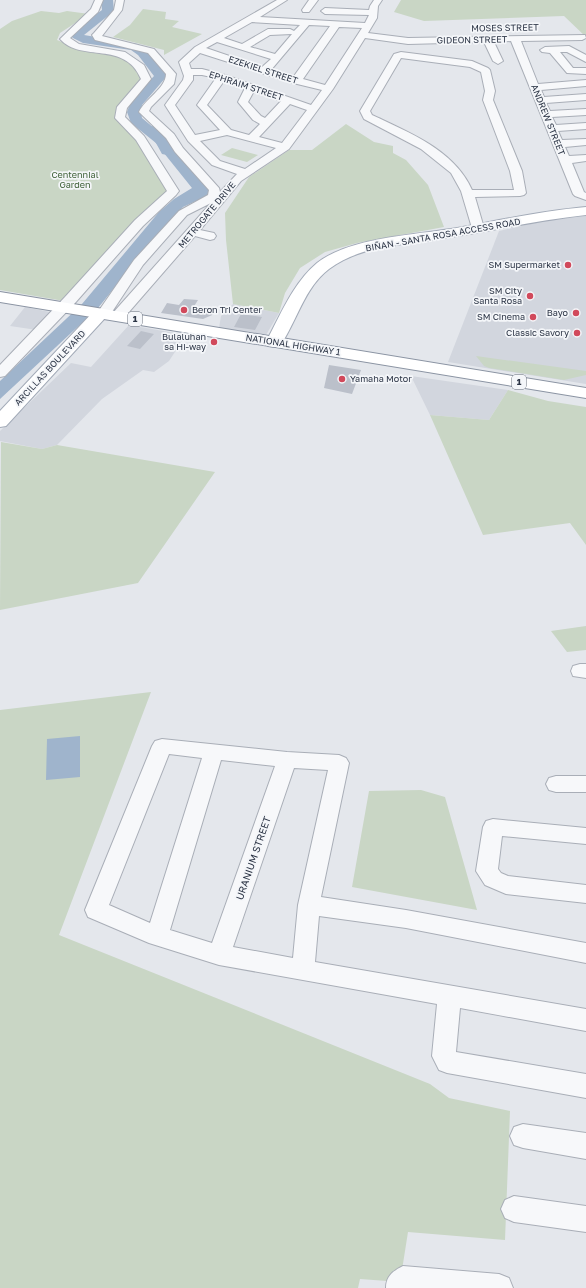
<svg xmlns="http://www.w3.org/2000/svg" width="586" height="1288" font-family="'Golos Text',sans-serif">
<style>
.built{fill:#d2d6de}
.green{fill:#c9d6c5}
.water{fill:#9fb4cc}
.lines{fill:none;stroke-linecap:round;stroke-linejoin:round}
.river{fill:#9fb4cc;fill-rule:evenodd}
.building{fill:#bbc0ca}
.minor-casing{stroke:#a9aeb7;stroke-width:2}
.major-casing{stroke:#a3abb8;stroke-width:2}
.highway-casing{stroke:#8b94a3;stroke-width:2}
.minor{fill:#f7f8fa;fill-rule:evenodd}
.major{fill:#fff;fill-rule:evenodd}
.highway{fill:#fff;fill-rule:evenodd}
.poi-dot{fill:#d1495b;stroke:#f4f6f9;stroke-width:1.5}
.labels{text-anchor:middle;stroke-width:3.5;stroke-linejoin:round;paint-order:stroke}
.far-street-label{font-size:9px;fill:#2b3445;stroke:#f4f6f9}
.far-park-label{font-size:9px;fill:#3f6138;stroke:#f4f6f9}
.far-poi-label{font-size:9px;fill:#2b3445;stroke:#f4f6f9;text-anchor:end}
.shield{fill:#f4f6f9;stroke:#676e7b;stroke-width:1}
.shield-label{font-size:9px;font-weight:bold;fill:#2b3445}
.street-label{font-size:10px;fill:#2b3445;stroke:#f4f6f9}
</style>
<rect width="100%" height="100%" fill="#e4e7ec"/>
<!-- built -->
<path class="built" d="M 586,216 L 586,384 L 448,362 L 499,231 L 544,221 Z
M 233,304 L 279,313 L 266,335 L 219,328 L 221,316 Z
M 25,307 L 55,313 L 37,330 L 10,326 Z
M 129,325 L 186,335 L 169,361 L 154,372 L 143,370 L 102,399 L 57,445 L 42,449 L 0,441 L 0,431 L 71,363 L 91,367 Z
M 411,376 L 508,390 L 489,420 L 430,415 Z"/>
<!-- green -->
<path class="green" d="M 401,0 L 586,0 L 586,37 L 564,16 L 424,21 L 394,12 Z
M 143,9 L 166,12 L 165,19 L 179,21 L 172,27 L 202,34 L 164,55 L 164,50 L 113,37 L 130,25 Z
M 41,11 L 59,13 L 67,11 L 89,14 L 60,33 L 57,40 L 74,47 L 117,53 L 139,67 L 142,80 C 130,90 121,102 119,118 L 143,138 L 170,191 L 64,301 L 0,290 L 0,29 L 12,21 Z
M 346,124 L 374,142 L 393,146 L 393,153 L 406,160 L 428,185 L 444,227 L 357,243 L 325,252 L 300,268 L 285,293 L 279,313 L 233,304 L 226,240 L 225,213 L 249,177 L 289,150 L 312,150 Z
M 232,148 L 258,155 L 247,162 L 221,155 Z
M 476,356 L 586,371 L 586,375 L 564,380 L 489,368 L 484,366 Z
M 508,390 L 548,401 L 586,407 L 586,545 L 570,523 L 483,535 L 430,415 L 489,420 Z
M 1,442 L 42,449 L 57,445 L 215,472 L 138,583 L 0,610 Z
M 586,626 L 586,650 L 567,652 L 551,631 Z
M 151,692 L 59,935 L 430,1084 L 449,1098 L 510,1111 L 505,1240 L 408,1232 L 402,1270 L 387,1281 L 360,1279 L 358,1288 L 0,1288 L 0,710 Z
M 421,790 L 445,797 L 477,910 L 352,887 L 369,791 Z"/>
<!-- water -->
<path class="water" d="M 155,126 L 210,188 L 207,196 L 183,207 L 127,272 L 98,308 L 0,399 L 0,381 L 82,304 L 159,212 L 174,199 L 192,188 L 143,127 Z
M 80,736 L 80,777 L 46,780 L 47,739 Z"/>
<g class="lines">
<!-- river -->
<path class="river" d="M 101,0 L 113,0 L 114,11 L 84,35 L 138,44 L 146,49 L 165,73 L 167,76 L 142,105 L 141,112 L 142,118 L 166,138 L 174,151 L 172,154 L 167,155 L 162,154 L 156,143 L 131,123 L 127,112 L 131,101 L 154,76 L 138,55 L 131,50 L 83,43 L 73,38 L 71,36 L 78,27 L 102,10 Z"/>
</g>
<!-- building -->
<path class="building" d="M 184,299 L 198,300 L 193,308 L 219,312 L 203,319 L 161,313 L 167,303 L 179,305 Z
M 241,314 L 262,317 L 255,330 L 234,327 Z
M 141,331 L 154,334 L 140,349 L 127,346 Z
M 329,365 L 361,370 L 352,394 L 324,388 Z"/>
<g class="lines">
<defs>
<path id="minor" d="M 95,0 L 103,0 L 98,12 L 70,38 L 79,44 L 125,52 L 144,65 L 151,79 L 127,108 L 125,117 L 144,136 L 179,191 L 176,195 L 143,226 L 75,303 L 5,376 L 0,377 L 0,365 L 65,297 L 135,220 L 167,191 L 136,140 L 115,118 L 117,107 L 141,79 C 125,40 81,63 60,39 L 91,9 Z
M 116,0 L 124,0 L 122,10 L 102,36 L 154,49 L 176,74 L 174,84 L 151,107 L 149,111 L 174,134 L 183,148 L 219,188 L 220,192 L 237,174 L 212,165 L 188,141 L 165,105 L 183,80 L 184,76 L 179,62 L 181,60 L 195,47 L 277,0 L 287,0 L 260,17 L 365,23 L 369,15 L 325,14 L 321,11 L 325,8 L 369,10 L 370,6 L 374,0 L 382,0 L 378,6 L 377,18 L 368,33 L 408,38 L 585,35 L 586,38 L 582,40 L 521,41 L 538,84 L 586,80 L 586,86 L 541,90 L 544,97 L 586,94 L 586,100 L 546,103 L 550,111 L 586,109 L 586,115 L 552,117 L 556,125 L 586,123 L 586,129 L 558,131 L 562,140 L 586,139 L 586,145 L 565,147 L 569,156 L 586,155 L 586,161 L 572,163 L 584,192 L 586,193 L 586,200 L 575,196 L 573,194 L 511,41 L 494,42 L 503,61 L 498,64 L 493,61 L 484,42 L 408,44 L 365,38 L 333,89 L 289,149 L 241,181 L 200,230 L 214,233 L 216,236 L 214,239 L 210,240 L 195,236 L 122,320 L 112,320 L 110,317 L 112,314 L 211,203 L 187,215 L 143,265 L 110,315 L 100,318 L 95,317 L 93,314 L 95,311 L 100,309 L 134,260 L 179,211 L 208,195 L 209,190 L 175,152 L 166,138 L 139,112 C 145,99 166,88 166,74 L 148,53 L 95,40 L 92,35 L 94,33 L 114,10 ZM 252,22 L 300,25 L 294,31 L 290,29 L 268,29 L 242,44 L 224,38 ZM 309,25 L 330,26 L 294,76 L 271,70 ZM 339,27 L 362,28 L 325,85 L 303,79 ZM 292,34 L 275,54 L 250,47 L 270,35 ZM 217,42 L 271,59 L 262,67 L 206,48 ZM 200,53 L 293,83 L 322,90 L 311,105 L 225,75 L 202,69 L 191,69 L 189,63 ZM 193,75 L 202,75 L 216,78 L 197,105 L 220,130 L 195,135 L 175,105 L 193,80 ZM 224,81 L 245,88 L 238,102 L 253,120 L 260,124 L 249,135 L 231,130 L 207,105 ZM 254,91 L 281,101 L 265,118 L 261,116 L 248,102 ZM 290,104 L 307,110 L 282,143 L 259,137 ZM 227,135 L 276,148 L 245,169 L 220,161 L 200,141 Z
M 309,0 L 318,0 L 309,12 L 303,12 L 302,10 Z
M 569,46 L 586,55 L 586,62 L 567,52 L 560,52 L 573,68 L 586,68 L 586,74 L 567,73 L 550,53 L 542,52 L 540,50 L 545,47 Z
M 401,52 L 472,61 L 488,68 L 490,70 L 495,91 L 493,100 L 522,171 L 526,193 L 524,195 L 520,196 L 475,197 L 484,228 L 482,231 L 474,231 L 472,228 L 461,191 L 451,173 L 421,149 L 364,119 L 360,111 L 394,54 ZM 401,58 L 470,67 L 481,72 L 485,91 L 483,100 L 510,171 L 514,190 L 472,190 C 454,150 410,133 372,115 L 370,111 Z
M 580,664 L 586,664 L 586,678 L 573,676 L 571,671 L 573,666 Z
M 162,739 L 287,752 L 339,755 L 346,758 L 349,763 L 321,897 L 406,910 L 586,943 L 586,963 L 406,928 L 319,916 L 315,962 L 586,1009 L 586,1031 L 460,1008 L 456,1052 L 586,1074 L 586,1098 L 447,1073 L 439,1070 L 432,1056 L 437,1004 L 219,965 L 149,943 L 88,917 L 85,910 L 152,746 L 155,741 ZM 169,754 L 202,758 L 150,923 L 109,905 ZM 221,760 L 275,766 L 212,943 L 170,930 ZM 294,768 L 328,770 L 298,905 L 293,958 L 233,947 Z
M 556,776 L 586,776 L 586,792 L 556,792 L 549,790 L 546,784 L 549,778 Z
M 493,819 L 586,828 L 586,844 L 502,836 L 498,869 L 501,873 L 508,876 L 586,885 L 586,903 L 506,894 L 485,885 L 476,871 L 483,827 L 486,821 Z
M 523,1124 L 586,1133 L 586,1159 L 523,1148 L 514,1145 L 510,1136 L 514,1127 Z
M 514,1196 L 586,1206 L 586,1232 L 514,1222 L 505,1218 L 501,1209 L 505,1200 Z
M 403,1266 L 499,1274 L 509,1278 L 513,1288 L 386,1288 C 386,1276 393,1271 403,1266 Z"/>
<path id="major" d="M 586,207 L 586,215 C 540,220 496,230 451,237 C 411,244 362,244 329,269 C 304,288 297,321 280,346 L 274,347 L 268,346 L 266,342 C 280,316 293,283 317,263 C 349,238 411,235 451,229 C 496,221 540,211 586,207 Z
M 100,309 L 106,311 L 108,314 L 106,317 L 6,426 L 0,427 L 0,411 L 94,311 Z"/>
<path id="highway" d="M 0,292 L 586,388 L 586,398 L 0,302 Z"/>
</defs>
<!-- minor casing -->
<use href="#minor" class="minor-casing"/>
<!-- major casing -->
<use href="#major" class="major-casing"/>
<!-- highway casing -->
<use href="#highway" class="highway-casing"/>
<!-- minor -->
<use href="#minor" class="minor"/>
<!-- major -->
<use href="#major" class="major"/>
<!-- highway -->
<use href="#highway" class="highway"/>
</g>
<!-- markers -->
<g class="poi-dot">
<circle cx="568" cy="265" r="4"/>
<circle cx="530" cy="296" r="4"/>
<circle cx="184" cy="310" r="4"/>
<circle cx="576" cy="313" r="4"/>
<circle cx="533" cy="317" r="4"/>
<circle cx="577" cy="333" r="4"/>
<circle cx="214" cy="342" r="4"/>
<circle cx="342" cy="379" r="4"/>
</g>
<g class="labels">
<!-- far-street labels -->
<g class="far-street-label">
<text transform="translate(505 28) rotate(-1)" y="3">MOSES STREET</text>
<text transform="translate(472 40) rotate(-1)" y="3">GIDEON STREET</text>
<text transform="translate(263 70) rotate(18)" y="3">EZEKIEL STREET</text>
<text transform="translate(246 86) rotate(18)" y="3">EPHRAIM STREET</text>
<text transform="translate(548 120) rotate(68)" y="3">ANDREW STREET</text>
<text transform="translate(207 215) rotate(-50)" y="3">METROGATE DRIVE</text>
<text transform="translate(443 235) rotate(-10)" y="3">BIÑAN - SANTA ROSA ACCESS ROAD</text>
<text transform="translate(293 345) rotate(9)" y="3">NATIONAL HIGHWAY 1</text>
<text transform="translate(50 368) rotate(-47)" y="3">ARCILLAS BOULEVARD</text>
</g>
<!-- far-park labels -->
<g class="far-park-label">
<text x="75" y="178">Centennial<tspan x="75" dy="10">Garden</tspan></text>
</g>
<!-- far-poi labels -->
<g class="far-poi-label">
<text x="560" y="268">SM Supermarket</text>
<text x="522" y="294">SM City<tspan x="522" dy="10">Santa Rosa</tspan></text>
<text x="192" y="313" text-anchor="start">Beron Tri Center</text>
<text x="568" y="316">Bayo</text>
<text x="525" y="320">SM Cinema</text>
<text x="569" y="336">Classic Savory</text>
<text x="206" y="340">Bulaluhan<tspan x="206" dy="10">sa Hi-way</tspan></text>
<text x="350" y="382" text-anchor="start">Yamaha Motor</text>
</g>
<!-- shield labels -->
<g class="shield">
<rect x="128" y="312" width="14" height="14" rx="3"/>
<rect x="512" y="375" width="14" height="14" rx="3"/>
</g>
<g class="shield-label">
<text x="135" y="322">1</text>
<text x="519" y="385">1</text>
</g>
<!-- street labels -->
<g class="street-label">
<text transform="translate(253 858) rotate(-71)" y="4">URANIUM STREET</text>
</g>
</g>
</svg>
